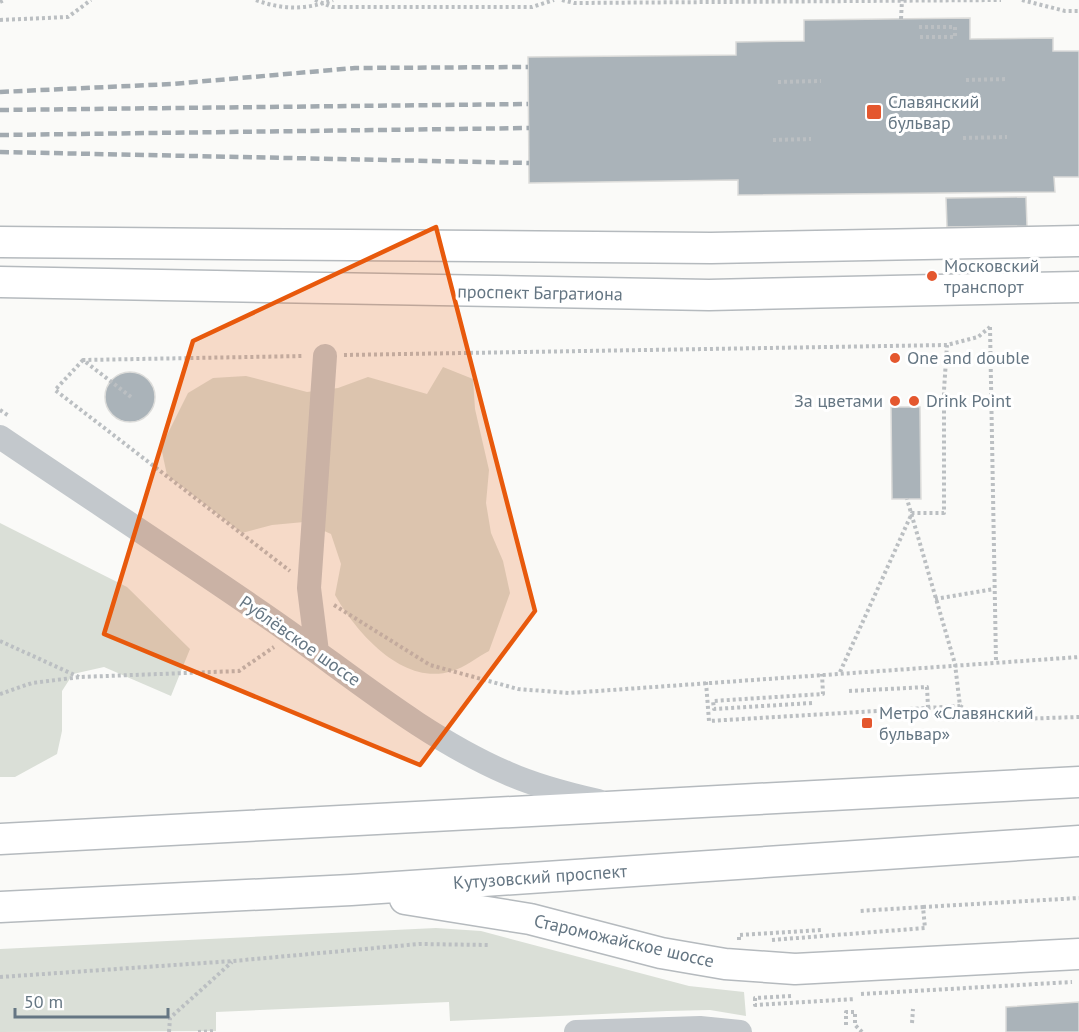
<svg xmlns="http://www.w3.org/2000/svg" width="1079" height="1032" font-family="'PT Sans',sans-serif">
<style>
.green{fill:#dadfd7}
.building{fill:#aab3b9;stroke:#dcdcda;stroke-width:1.5}
.lines{fill:none;stroke-linecap:round;stroke-linejoin:round}
.major-casing{stroke:#b5babe;stroke-width:33}
.path{stroke:#bbbfc2;stroke-width:4;stroke-dasharray:3 3;stroke-linecap:butt}
.minor{stroke:#c3c8cc;stroke-width:24}
.major{stroke:#fff;stroke-width:30}
.rail{stroke:#a2aab0;stroke-width:4.5;stroke-dasharray:9 4.5;stroke-linecap:butt}
.marked{fill:#e8590c;fill-opacity:0.2;stroke:#e8590c;stroke-width:4.5;stroke-linejoin:round}
.poi-dot{fill:#e4572e;stroke:#fff;stroke-width:2}
.labels{text-anchor:middle;stroke-width:6;stroke-linejoin:round;paint-order:stroke}
.poi-label{font-size:18px;fill:#657683;stroke:#fff;text-anchor:start}
.street-label{font-size:18px;fill:#657683;stroke:#fff}
</style>
<rect width="100%" height="100%" fill="#fafaf8"/>
<!-- green -->
<path class="green" d="M 443,367 L 473,379 L 475,409 L 489,470 L 486,503 L 491,533 L 503,561 L 510,593 L 489,651 C 477,657 464,668 452,671 C 403,687 356,632 335,595 L 341,564 L 331,534 L 304,522 L 272,525 L 242,533 L 167,475 L 161,447 L 188,393 L 213,378 L 246,376 L 307,392 L 338,388 L 368,377 L 427,394 Z
M 0,523 L 127,587 L 190,649 L 171,696 L 104,667 L 73,674 L 62,691 L 62,731 L 57,754 L 15,777 L 0,777 Z
M 436,928 L 481,931 L 689,986 L 744,992 L 746,1016 L 710,1010 L 667,1011 L 450,1021 L 449,1002 L 216,1012 L 216,1031 L 0,1032 L 0,949 Z"/>
<!-- building -->
<path class="building" d="M 970,18 L 970,39 L 1053,38 L 1053,51 L 1079,51 L 1079,177 L 1054,177 L 1055,192 L 738,195 L 738,180 L 529,183 L 528,57 L 736,55 L 736,42 L 804,41 L 804,20 Z
M 1026,197 L 1027,226 L 947,227 L 946,198 Z
M105 397a25 25 0 1 1 50 0a25 25 0 1 1-50 0Z
M 891,407 L 920,407 L 921,499 L 892,499 Z
M 1079,1002 L 1079,1032 L 1006,1032 L 1006,1007 Z"/>
<g class="lines">
<defs>
<path id="major" d="M 0,242 L 711,248 L 1079,241
M 0,282 L 709,295 L 1079,287
M 0,839 L 1079,782
M 405,899 L 530,919 L 661,953 L 725,964 L 795,969 L 1079,954
M 0,907 L 351,890 L 1079,841"/>
</defs>
<!-- major casing -->
<use href="#major" class="major-casing"/>
<!-- path -->
<path class="path" d="M 256,0 C 283,10 306,10 333,0
M 315,0 L 332,7 L 532,7 L 554,0
M 562,0 L 574,3 L 1001,0
M 1022,0 L 1065,11 L 1079,11
M 0,2 L 4,0
M 901,19 L 902,0
M 0,20 L 68,17 L 91,0
M 919,27 L 955,27 L 955,37 L 919,37
M 966,80 L 1008,79
M 778,82 L 821,81
M 963,138 L 1007,137
M 773,140 L 811,139
M 990,327 L 996,661
M 344,355 L 947,345 L 978,337 L 990,327
M 83,360 L 55,390 L 290,571
M 131,397 L 83,360 L 304,356
M 0,410 L 9,416
M 935,599 L 994,589
M 334,605 L 430,665 L 518,689 L 569,693 L 1079,657
M 0,641 L 79,677
M 840,672 L 912,513 L 944,513 L 944,390 L 947,345
M 706,682 L 709,721 L 960,706 L 955,664 L 907,499
M 849,691 L 927,687 L 928,707
M 0,694 L 32,683 L 80,677 L 239,671 L 274,647
M 812,703 L 714,709 L 713,701 L 823,694 L 822,674
M 960,706 L 986,720 L 1079,717
M 923,907 L 1079,898
M 739,940 L 739,935 L 822,930
M 772,940 L 925,928 L 923,907 L 859,911
M 0,977 L 233,961 L 419,944 L 490,945
M 861,994 L 1072,982
M 791,996 L 755,998 L 755,1005 L 855,999
M 912,1023 L 913,1009
M 846,1025 L 846,1012 L 855,1012 L 855,1025 L 862,1032
M 169,1032 L 170,1018 L 232,962
M 198,1032 L 216,1031"/>
<!-- minor -->
<path class="minor" d="M 0,437 C 93,500 187,561 279,625 C 352,676 424,737 507,773 C 536,786 567,794 598,801
M 317,652 L 309,588 L 325,356
M 576,1032 L 700,1028 L 740,1032"/>
<!-- major -->
<use href="#major" class="major"/>
<!-- rail -->
<path class="rail" d="M 0,92 L 172,84 L 355,68 L 528,67
M 0,110 L 528,104
M 0,135 L 529,128
M 0,152 L 529,163"/>
</g>
<!-- marked area -->
<path class="marked" d="M 436,227 L 535,611 L 420,765 L 104,634 L 193,341 Z"/>
<!-- markers -->
<g class="poi-dot">
<rect x="866" y="104" width="16" height="16" rx="3"/>
<circle cx="932" cy="276" r="6"/>
<circle cx="895" cy="358" r="6"/>
<circle cx="895" cy="401" r="6"/>
<circle cx="914" cy="401" r="6"/>
<rect x="861" y="717" width="12" height="12" rx="3"/>
</g>
<g class="labels">
<!-- poi labels -->
<g class="poi-label">
<text x="888" y="108">Славянский<tspan x="888" dy="21">бульвар</tspan></text>
<text x="944" y="272">Московский<tspan x="944" dy="21">транспорт</tspan></text>
<text x="907" y="364">One and double</text>
<text x="883" y="407" text-anchor="end">За цветами</text>
<text x="926" y="407">Drink Point</text>
<text x="879" y="719">Метро «Славянский<tspan x="879" dy="21">бульвар»</tspan></text>
</g>
<!-- street labels -->
<g class="street-label">
<text transform="translate(540 293) rotate(1)" y="6">проспект Багратиона</text>
<text transform="translate(300 641) rotate(35)" y="6">Рублёвское шоссе</text>
<text transform="translate(540 877) rotate(-4)" y="6">Кутузовский проспект</text>
<text transform="translate(624 941) rotate(13)" y="6">Староможайское шоссе</text>
</g>
</g>
<!-- scale -->
<path d="M15 1008v9h153v-9" fill="none" stroke="#657683" stroke-width="3"/>
<text x="24" y="1008" font-size="18" fill="#657683" stroke="#ffffff" stroke-width="4.5" paint-order="stroke">50 m</text>
</svg>
